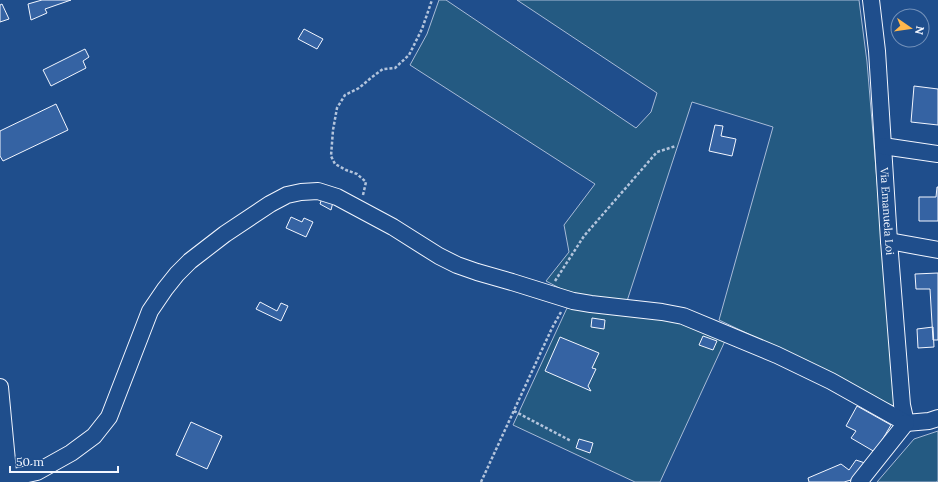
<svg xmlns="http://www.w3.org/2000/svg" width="938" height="482" font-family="Lora,serif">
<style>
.green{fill:#245a82;stroke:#a8bbd7}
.building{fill:#3563a3;stroke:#f2f6ff}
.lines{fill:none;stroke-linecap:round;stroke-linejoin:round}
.minor-casing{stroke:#f2f6ff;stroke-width:18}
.path{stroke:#b3c4dc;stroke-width:2.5;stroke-dasharray:3 2;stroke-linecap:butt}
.minor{stroke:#1f4e8c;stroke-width:16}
.labels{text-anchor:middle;stroke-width:3;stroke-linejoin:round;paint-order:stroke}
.street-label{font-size:11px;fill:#f2f6ff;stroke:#1f4e8c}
</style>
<rect width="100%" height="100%" fill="#1f4e8c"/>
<!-- green -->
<path class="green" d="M 439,0 L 446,0 L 636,128 L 651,112 L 657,93 L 517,0 L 859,0 L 867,62 L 896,407 L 858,391 L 782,350 L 719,320 L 773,127 L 692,102 L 627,301 L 598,298 L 565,291 L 546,281 L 569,252 L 564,225 L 595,184 L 410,65 L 427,34 Z
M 567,308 L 656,317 L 679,322 L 725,341 L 660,482 L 635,482 L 513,425 Z
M 938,431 L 938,481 L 936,482 L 877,482 L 914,439 Z"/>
<!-- building -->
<path class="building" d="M 42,0 L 71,0 L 45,9 L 47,13 L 31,20 L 28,4 Z
M 2,4 L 9,19 L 0,22 L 0,5 Z
M 304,29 L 323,39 L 317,49 L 298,39 Z
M 85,49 L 89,57 L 83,61 L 86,68 L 51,86 L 43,70 Z
M 914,86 L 938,89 L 938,125 L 911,122 Z
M 56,104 L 68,130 L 3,161 L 0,156 L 0,131 Z
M 715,125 L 723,126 L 721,136 L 736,139 L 732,156 L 709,151 Z
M 937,187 L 938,187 L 938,221 L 919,221 L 919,197 L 936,197 Z
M 322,198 L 333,202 L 331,210 L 320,204 Z
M 291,217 L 302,222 L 304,218 L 313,222 L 306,237 L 286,228 Z
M 938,273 L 938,340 L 933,340 L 930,289 L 916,289 L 915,274 Z
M 260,302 L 277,311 L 281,303 L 288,306 L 281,321 L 256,309 Z
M 592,318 L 605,320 L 604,329 L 591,327 Z
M 933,327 L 934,347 L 918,348 L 917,329 Z
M 703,336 L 717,341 L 713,350 L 699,345 Z
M 560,337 L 599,353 L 592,368 L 596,369 L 588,386 L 591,391 L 545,371 Z
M 857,406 L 891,425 L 875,452 L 851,438 L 856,431 L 846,426 Z
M 191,422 L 222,436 L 207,469 L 176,455 Z
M 579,439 L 593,443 L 590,453 L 576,448 Z
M 856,460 L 865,463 L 851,480 L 844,482 L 809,482 L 808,478 L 841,464 L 849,470 Z"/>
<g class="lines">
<defs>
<g id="minor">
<path id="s1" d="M 871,0 L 877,51 L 889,241 L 902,405 L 906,423"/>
<path d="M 883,146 L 938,154"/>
<path d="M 889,241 L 938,250"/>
<path d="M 0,387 L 9,482"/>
<path d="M 906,423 L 929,421 L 938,418"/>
<path d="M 0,477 L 9,478 L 37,472 L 71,453 L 94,436 L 109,417 L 150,311 L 165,289 L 177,274 L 190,261 L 225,234 L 270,204 L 287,195 L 301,192 L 318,191 L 337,197 L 393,227 L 439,256 L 457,265 L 477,272 L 512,282 L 573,301 L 591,304 L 662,312 L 683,316 L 777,355 L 831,381 L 906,423"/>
<path d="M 859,482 L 906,423"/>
</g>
</defs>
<!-- minor casing -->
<use href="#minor" class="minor-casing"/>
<!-- path -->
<path class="path" d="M 363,195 L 366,182 L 357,174 L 346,170 L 335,164 L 331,156 L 333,130 L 337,108 L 345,95 L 359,88 L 372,77 L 383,69 L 395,68 L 409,55 L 422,29 L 432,0
M 555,281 L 584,236 L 657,152 L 676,146
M 514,411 L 571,441
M 481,482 L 552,328 L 561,312"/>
<!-- minor -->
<use href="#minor" class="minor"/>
</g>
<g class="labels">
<!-- street labels -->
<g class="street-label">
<text dy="4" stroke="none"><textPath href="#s1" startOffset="212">Via Emanuela Loi</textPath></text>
</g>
</g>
<!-- north arrow -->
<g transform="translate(910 28) rotate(103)"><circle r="19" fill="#1f4e8c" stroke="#7391ba"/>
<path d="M0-3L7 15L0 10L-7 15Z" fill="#ffb74d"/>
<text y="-6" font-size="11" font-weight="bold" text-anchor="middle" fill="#f2f6ff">N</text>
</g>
<!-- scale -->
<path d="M10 466v6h108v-6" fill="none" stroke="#f2f6ff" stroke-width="2"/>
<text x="16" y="466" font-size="12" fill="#f2f6ff" stroke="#1f4e8c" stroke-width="3" paint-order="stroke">50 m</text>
</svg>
